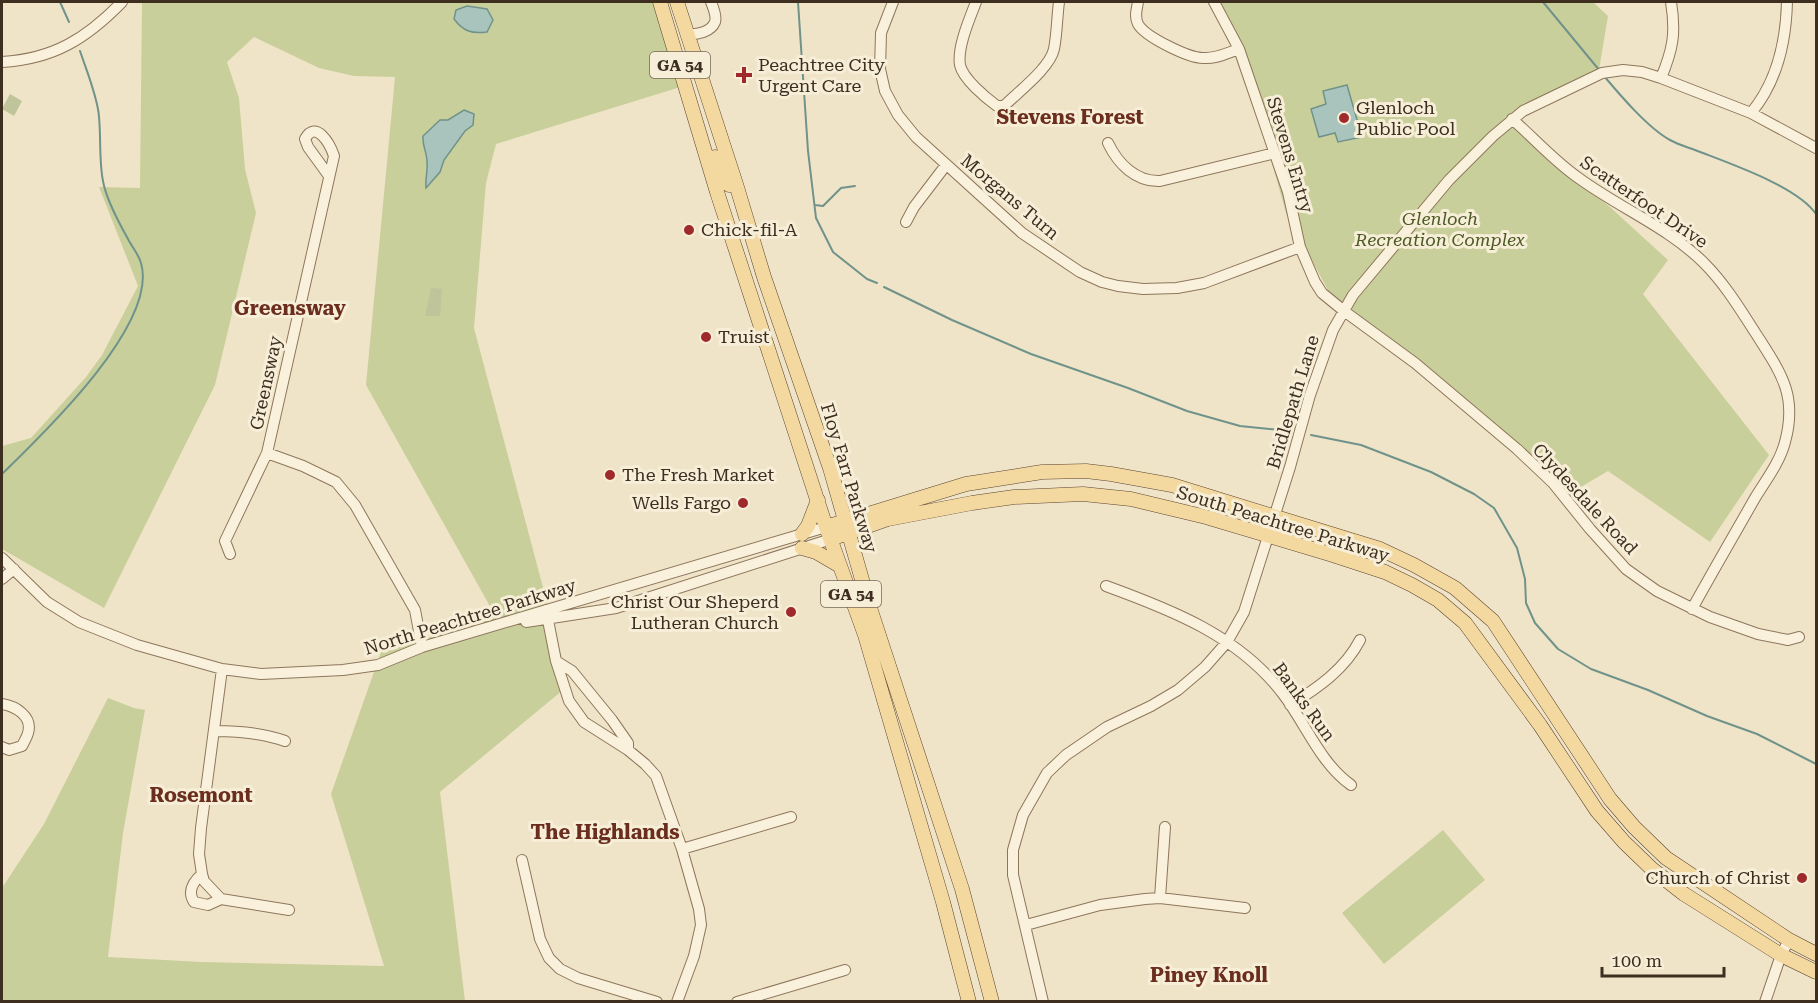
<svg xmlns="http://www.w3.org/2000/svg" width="1818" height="1003" font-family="'Roboto Serif',serif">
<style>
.green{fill:#c9cf9b}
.cemetery{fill:#bfc49a}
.water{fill:#a9c4bc;stroke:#6f938a;stroke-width:1.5}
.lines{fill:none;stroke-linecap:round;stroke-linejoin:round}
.stream{stroke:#6f938a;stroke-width:2}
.minor-casing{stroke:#8d765c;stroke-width:12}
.major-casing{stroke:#5b4430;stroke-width:15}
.minor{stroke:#faf1dc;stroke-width:10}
.major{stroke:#f3d9a0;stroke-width:14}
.poi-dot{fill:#9e2a2b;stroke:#f7eed8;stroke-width:2}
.labels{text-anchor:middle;stroke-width:6;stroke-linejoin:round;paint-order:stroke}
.shield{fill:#f7eed8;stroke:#756857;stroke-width:1.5}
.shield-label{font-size:16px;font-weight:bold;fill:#3d2e20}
.poi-label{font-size:18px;fill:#3d2e20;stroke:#f7eed8;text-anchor:start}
.street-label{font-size:18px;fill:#3d2e20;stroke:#f7eed8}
.park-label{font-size:18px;font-style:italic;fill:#4d5a26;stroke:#f7eed8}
.neighbourhood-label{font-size:20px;font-weight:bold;fill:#6b2e1e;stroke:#f7eed8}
</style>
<rect width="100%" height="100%" fill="#f0e4c8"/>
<!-- green -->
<path class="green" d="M 142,2 L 655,2 L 687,85 L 496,144 L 486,183 L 474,328 L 569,685 L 440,792 L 465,1001 L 2,1001 L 2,888 L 44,824 L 108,698 L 134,708 L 145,710 L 123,833 L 108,957 L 202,962 L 384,966 L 331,794 L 381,652 L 496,617 L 366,385 L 395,77 L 354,76 L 319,68 L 254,37 L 227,62 L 239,98 L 245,169 L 256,213 L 215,385 L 104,608 L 2,549 L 2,446 L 31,438 L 86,377 L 102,355 L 138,286 L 99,187 L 140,188 Z
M 1209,2 L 1593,2 L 1608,16 L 1598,76 L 1511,121 L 1552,160 L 1610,207 L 1668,260 L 1643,294 L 1769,455 L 1710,542 L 1608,471 L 1574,491 L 1341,314 L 1286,213 L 1242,57 Z
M 1443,830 L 1485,880 L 1384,964 L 1342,913 Z"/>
<!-- cemetery -->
<path class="cemetery" d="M 10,94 L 22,101 L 14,116 L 2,109 Z
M 431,288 L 442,289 L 440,316 L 425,316 Z"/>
<!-- water -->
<path class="water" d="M 467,6 L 487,9 L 493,20 L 487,32 C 471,34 463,31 454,19 L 456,10 Z
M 1347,85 L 1362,137 L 1338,142 L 1335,133 L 1319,137 L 1311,109 L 1326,104 L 1323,91 Z
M 464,110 L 474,114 L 473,125 L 465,131 L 444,160 L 440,172 L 426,188 C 425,178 428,171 427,162 C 427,152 422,146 423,136 L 440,120 L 448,120 Z"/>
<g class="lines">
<!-- stream -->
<path class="stream" d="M 60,2 L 69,22
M 798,2 L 808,151 L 816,218 L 833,252 L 867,279 L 877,283
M 1543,2 L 1600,71
M 1604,76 C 1620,95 1648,128 1670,140 C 1677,144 1687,147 1695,150 C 1728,163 1797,186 1816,214
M 815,205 L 823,206 L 841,188 L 855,186
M 884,287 L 952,320 L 1031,354 L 1128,388 L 1187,411 L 1240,426 L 1289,431
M 1311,435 L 1361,445 L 1431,472 L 1474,494 L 1494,508 L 1517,548 L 1525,579 L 1526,603 L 1535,623 L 1558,649 L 1591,669 L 1648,690 L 1707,716 L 1757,734 L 1816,764
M 2,474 C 42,435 159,324 141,263 C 139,255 132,247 128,239 C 119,223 106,199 103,181 C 99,162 101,136 99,117 C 98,98 86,69 80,51"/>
<defs>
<path id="minor" d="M 893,2 L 881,33 L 880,69 L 885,91 L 898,115 L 916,137 L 1022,233 L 1080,272 L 1102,282 L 1118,286 L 1143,289 L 1177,288 L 1204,283 L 1300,247
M 976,2 C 970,18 957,47 960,65 C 963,79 986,98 997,106 L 1004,106 C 1018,92 1050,68 1054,49 C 1057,34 1057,17 1059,2
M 1138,2 C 1137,9 1134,16 1138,24 C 1145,37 1189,58 1203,58 C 1216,59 1227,53 1239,49
M 1214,2 L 1239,49 L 1288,192 L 1300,247 L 1315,282 L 1322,293 L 1344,311 L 1415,363 L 1517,449 L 1553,483 L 1590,529 L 1626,569 L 1657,591 L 1710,617 L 1758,634 L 1788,640 L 1799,637
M 687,34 C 697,35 711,32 715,22 C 717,16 713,7 711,2
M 2,62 C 54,59 87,38 122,2
M 1661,78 C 1673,49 1676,33 1671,2
M 1751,113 C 1777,82 1786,40 1787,2
M 1512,119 C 1535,139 1555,162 1580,179 C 1620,208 1669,228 1704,263 C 1727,286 1743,314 1760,340 C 1783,376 1797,398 1785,442 C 1780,462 1766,480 1755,498 C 1734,535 1713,571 1692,609
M 1108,143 C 1118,164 1136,182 1160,181 L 1275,153
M 906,222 L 914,207 L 946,165
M 267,453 L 303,466 L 336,482 L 355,505 L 415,610 L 422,647
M 230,554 L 225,541 L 267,453 L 334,156 C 330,144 316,119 305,139 L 308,147 L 329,176
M 2,558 L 47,602 L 79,622 L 137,645 L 222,669 L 261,674 L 343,670 L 378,665 L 422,647 L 826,527
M 2,579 L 14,569
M 1106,586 C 1172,610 1239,636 1283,694 C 1306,724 1320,763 1351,785
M 546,610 L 556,661 L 569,701 L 584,722 L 628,750 L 645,764 L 656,776 L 682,849 L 699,909 L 701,925 L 694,956 L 677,1002
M 526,622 L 616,608 L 831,539
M 556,661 L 572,671 L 612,720 L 628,743 L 628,750
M 222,669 L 201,828 L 199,854 L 202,874 L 204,881 L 221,899 L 289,910
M 2,704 C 15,706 33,716 28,733 C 27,737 24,742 22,746 L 9,750 L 2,747
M 1290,705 C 1318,688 1345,669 1360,640
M 215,731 C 239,731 262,733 285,741
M 682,849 L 791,817
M 522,860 L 540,939 L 549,958 L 560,969 L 578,978 L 657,1002
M 202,874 C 193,882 187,891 194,902 L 208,905 L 221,899
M 1160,898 L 1165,827
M 1026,925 L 1100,905 L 1145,899 L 1160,898 L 1245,908
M 737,1002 L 845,970
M 1043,1002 L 1013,875 L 1013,850 L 1023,815 L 1047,773 L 1066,755 L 1107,727 L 1151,706 L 1178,690 L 1205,667 L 1227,642 L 1244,612 L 1290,467 L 1310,395 L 1333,330 L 1353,295 L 1449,180 L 1493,136 L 1523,111 L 1602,73 L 1623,70 L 1642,72 L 1661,78 L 1751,113 L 1816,148
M 1765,1002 L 1781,955 L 1789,940"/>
<path id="major" d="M 660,2 L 717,192 L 826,527 L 865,635 L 943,902 L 969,1002
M 677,2 L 736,184 L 764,277 L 830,468 L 871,611 L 962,889 L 992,1002
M 715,157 L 725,181 L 729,185 L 736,184
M 826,527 L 966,484 L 1042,472 L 1086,471 L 1111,474 L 1172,485 L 1380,549 L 1414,565 L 1455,588 L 1493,621 L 1610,799 L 1634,827 L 1666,858 L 1789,940 L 1816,954
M 802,534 L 808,526 L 818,500
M 831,539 L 888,519 L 972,503 L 1014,497 L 1083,494 L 1131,499 L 1206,517 L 1333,555 L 1385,572 L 1412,585 L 1438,600 L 1465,623 L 1540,725 L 1597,811 L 1624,842 L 1652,869 L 1684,894 L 1781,955 L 1816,972
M 802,548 L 816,552 L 840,566"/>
</defs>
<!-- minor casing -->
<use href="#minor" class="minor-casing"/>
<!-- major casing -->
<use href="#major" class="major-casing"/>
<!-- minor -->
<use href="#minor" class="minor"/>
<!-- major -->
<use href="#major" class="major"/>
</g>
<!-- markers -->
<g class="poi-dot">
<path d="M741 66h6v6h6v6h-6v6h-6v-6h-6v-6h6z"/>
<circle cx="1344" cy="118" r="6"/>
<circle cx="689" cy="230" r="6"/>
<circle cx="706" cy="337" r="6"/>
<circle cx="610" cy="475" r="6"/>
<circle cx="743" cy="503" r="6"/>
<circle cx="791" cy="612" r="6"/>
<circle cx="1802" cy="878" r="6"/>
</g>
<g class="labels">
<!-- shield labels -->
<g class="shield">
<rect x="650" y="52" width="60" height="26" rx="4.5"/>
<rect x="821" y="581" width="60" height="26" rx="4.5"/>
</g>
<g class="shield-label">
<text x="680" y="71">GA 54</text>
<text x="851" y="600">GA 54</text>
</g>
<!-- poi labels -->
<g class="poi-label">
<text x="758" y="71">Peachtree City<tspan x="758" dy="21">Urgent Care</tspan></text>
<text x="1356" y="114">Glenloch<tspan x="1356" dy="21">Public Pool</tspan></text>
<text x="701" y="236">Chick-fil-A</text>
<text x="718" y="343">Truist</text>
<text x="622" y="481">The Fresh Market</text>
<text x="731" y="509" text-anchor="end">Wells Fargo</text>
<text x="779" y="608" text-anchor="end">Christ Our Sheperd<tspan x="779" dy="21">Lutheran Church</tspan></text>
<text x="1790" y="884" text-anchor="end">Church of Christ</text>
</g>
<!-- street labels -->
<g class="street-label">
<text transform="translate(1290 155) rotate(73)" y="6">Stevens Entry</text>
<text transform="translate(1010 197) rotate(40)" y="6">Morgans Turn</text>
<text transform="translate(1644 202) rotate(34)" y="6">Scatterfoot Drive</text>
<text transform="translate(266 383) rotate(-78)" y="6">Greensway</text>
<text transform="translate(1293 402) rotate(-73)" y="6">Bridlepath Lane</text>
<text transform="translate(849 478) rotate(73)" y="6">Floy Farr Parkway</text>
<text transform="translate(1585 499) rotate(47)" y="6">Clydesdale Road</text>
<text transform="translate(1283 524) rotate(17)" y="6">South Peachtree Parkway</text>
<text transform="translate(470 617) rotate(-17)" y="6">North Peachtree Parkway</text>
<text transform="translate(1304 702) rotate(54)" y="6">Banks Run</text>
</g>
<!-- park labels -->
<g class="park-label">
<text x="1440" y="225">Glenloch<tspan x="1440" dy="21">Recreation Complex</tspan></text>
</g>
<!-- neighbourhood labels -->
<g class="neighbourhood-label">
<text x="1070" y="124">Stevens Forest</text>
<text x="290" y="315">Greensway</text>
<text x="201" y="802">Rosemont</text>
<text x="605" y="839">The Highlands</text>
<text x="1209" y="982">Piney Knoll</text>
</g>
</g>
<!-- border -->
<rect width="1818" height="1003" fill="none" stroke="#3d2e20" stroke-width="6"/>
<!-- scale -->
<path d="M1602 967v9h122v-9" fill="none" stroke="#3d2e20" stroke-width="3"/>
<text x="1611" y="967" font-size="18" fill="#3d2e20" stroke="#f7eed8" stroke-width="4.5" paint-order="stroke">100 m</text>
</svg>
